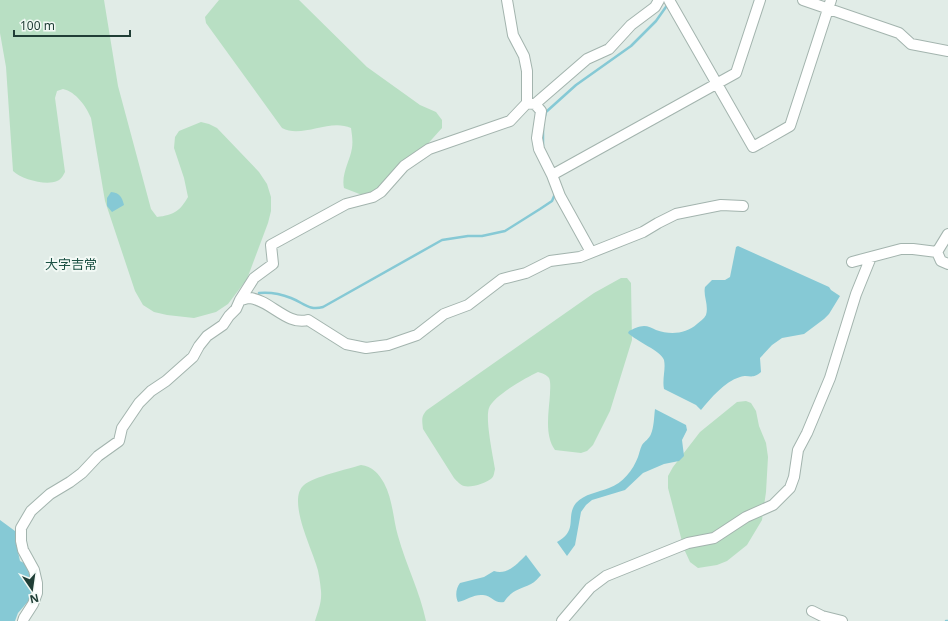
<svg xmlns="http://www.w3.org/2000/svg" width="948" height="621" font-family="'Noto Sans','Noto Sans JP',sans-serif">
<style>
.green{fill:#b8dfc3}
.water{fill:#86c9d5}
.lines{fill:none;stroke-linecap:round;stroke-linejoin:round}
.stream{stroke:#86c9d5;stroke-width:2.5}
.minor-casing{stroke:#a3b4ae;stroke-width:12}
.minor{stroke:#fff;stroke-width:10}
.labels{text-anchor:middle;stroke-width:4;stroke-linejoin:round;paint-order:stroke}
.quarter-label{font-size:13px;fill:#1b5144;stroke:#f2f9f5}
</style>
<rect width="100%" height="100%" fill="#e1ece7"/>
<!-- green -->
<path class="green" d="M 0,0 L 104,0 L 118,86 L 151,209 L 157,217 C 174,215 180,211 188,197 L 184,178 L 174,148 L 175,137 L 179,131 L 201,122 L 209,124 L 217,128 L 259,172 L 267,184 L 271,197 L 271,211 L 268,223 L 247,279 L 228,304 L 216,312 L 194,318 L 167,315 L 154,312 L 143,305 L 135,291 L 105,201 L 91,118 C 86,106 76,92 63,89 L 57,91 L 55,98 L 65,172 C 63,175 62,179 57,181 C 46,186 21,179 13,171 L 6,67 L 0,33 Z
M 219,0 L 299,0 L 367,67 L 420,105 L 436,112 L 442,120 L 442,128 L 388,188 L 362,195 L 344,188 C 341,174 350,161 352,148 C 353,141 352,135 351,128 C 329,118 302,139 282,128 L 206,23 L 205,17 Z
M 621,278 L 627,278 L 631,283 L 632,340 L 610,411 L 593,445 L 587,451 L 581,453 L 555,450 C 544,435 549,411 550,394 C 550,390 551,382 549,378 C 547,375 542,373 538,372 C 527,377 493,396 489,408 C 485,419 493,456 495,469 C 494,473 494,476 492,478 C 487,483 471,488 464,486 C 460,485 457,481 454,478 L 423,429 C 422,420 421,416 427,410 L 594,293 Z
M 746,401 L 751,403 L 756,411 L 759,426 L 766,443 L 768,457 L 766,492 L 762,520 L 747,545 L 727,561 L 717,565 L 698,568 L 690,562 L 684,549 L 668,488 L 668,476 L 673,467 L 700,432 L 737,402 Z
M 361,465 C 372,466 379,474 384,483 C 393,500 393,519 398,536 C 406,565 420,592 426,621 L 315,621 C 318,611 322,602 321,591 C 320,582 319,572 316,564 C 311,547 287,499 304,485 C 313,477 348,469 361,465 Z"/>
<!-- water -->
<path class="water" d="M 111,192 C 120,193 122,197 124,205 L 112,212 L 107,206 L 107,198 Z
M 738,246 L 829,287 L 831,290 L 840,296 L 829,314 L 824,319 L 804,334 L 782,338 L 772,345 L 760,358 L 761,372 C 752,380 749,374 740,377 C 724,382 711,398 701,410 L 696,405 L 664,389 C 662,379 666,369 664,360 C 661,351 636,341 628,333 L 629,331 C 633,329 639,326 644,326 C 648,326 652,328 656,330 C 670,335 686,334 697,324 C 700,321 704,319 706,315 C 709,305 703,296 705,287 L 712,280 L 725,280 L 730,277 L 736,247 Z
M 655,409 L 686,425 L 687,430 L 682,440 L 684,456 L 679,461 L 664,464 L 643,473 L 625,490 L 592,500 L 586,505 L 581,512 L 575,545 L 567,556 L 557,542 C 579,530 565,517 576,503 C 584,494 599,492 609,488 C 623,483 633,470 638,457 C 639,454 640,449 642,445 C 645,441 649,439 651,434 C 654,427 654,417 655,409 Z
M 0,520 L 15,531 L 17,537 L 16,543 L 20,561 L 24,563 L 34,576 L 31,598 L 18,613 L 15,621 L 0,621 Z
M 526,555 L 541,575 C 538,578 535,582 531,584 C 519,590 513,589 504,602 C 494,604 493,596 483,595 C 474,594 467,600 458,602 C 455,596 456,588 460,583 L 484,577 L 494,571 C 507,576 518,563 526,555 Z"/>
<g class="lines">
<!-- stream -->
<path class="stream" d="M 545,116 L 546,112 L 576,85 L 631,46 L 656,21 L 668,4
M 543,146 L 543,127
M 259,293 C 270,292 281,294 291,298 C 304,303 309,311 323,307 L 442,240 L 468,236 L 482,236 L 505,231 L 540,209 L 552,201 L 555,194
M 946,621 L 948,621"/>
<defs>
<path id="minor" d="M 669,0 L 753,147 L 790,126 L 831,0
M 803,0 L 899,33 L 911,44 L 948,51
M 527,103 L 535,104 L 587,59 L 609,49 L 631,25 L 655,7 L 659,0
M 535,104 L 541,111 L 537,138 L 539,149 L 552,175 L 560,196 L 591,252
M 552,175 L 736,73 L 760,0
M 937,252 L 948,234
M 937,252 L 941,261 L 948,264
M 852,262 L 901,249 L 913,249 L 937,252
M 240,300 C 243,300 246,298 249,298 C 269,299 287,326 308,320 L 346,344 L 366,348 L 388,345 L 417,335 L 444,314 L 468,305 L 502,279 L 526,273 L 550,261 L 580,257 L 643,232 L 658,223 L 676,214 L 721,205 L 743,206
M 812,611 L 822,616 L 842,621
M 23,621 L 24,618 L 33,604 L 37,593 L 37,583 L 34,570 L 23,550 L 21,541 L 21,528 L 31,511 L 50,494 L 70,482 L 82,473 L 98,456 L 119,441 L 122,428 L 139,403 L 151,391 L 166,381 L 193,357 L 199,346 L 207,336 L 223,325 L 229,316 L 236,309 L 240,300 L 254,278 L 273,264 L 271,245 L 346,204 L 373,197 L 381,192 L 404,166 L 429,149 L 510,121 L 527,103 L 527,71 L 524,56 L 513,35 L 507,0
M 562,621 L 590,588 L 606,576 L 688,543 L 714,538 L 746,517 L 773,505 L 790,488 L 794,477 L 798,450 L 807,433 L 830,378 L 856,294 L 871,257"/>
</defs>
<!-- minor casing -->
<use href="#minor" class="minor-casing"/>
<!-- minor -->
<use href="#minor" class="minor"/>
</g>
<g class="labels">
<!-- quarter labels -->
<g class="quarter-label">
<text x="71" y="269">大字吉常</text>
</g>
</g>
<!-- north arrow -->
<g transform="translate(32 589) rotate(167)" stroke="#f2f9f5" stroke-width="3" paint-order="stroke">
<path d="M0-3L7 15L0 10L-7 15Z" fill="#203e36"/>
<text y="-6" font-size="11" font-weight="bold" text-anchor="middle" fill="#203e36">N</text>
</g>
<!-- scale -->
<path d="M14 30v6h116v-6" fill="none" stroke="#203e36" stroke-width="2"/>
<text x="20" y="30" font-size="12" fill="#203e36" stroke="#f2f9f5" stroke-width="3" paint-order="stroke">100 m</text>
</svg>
